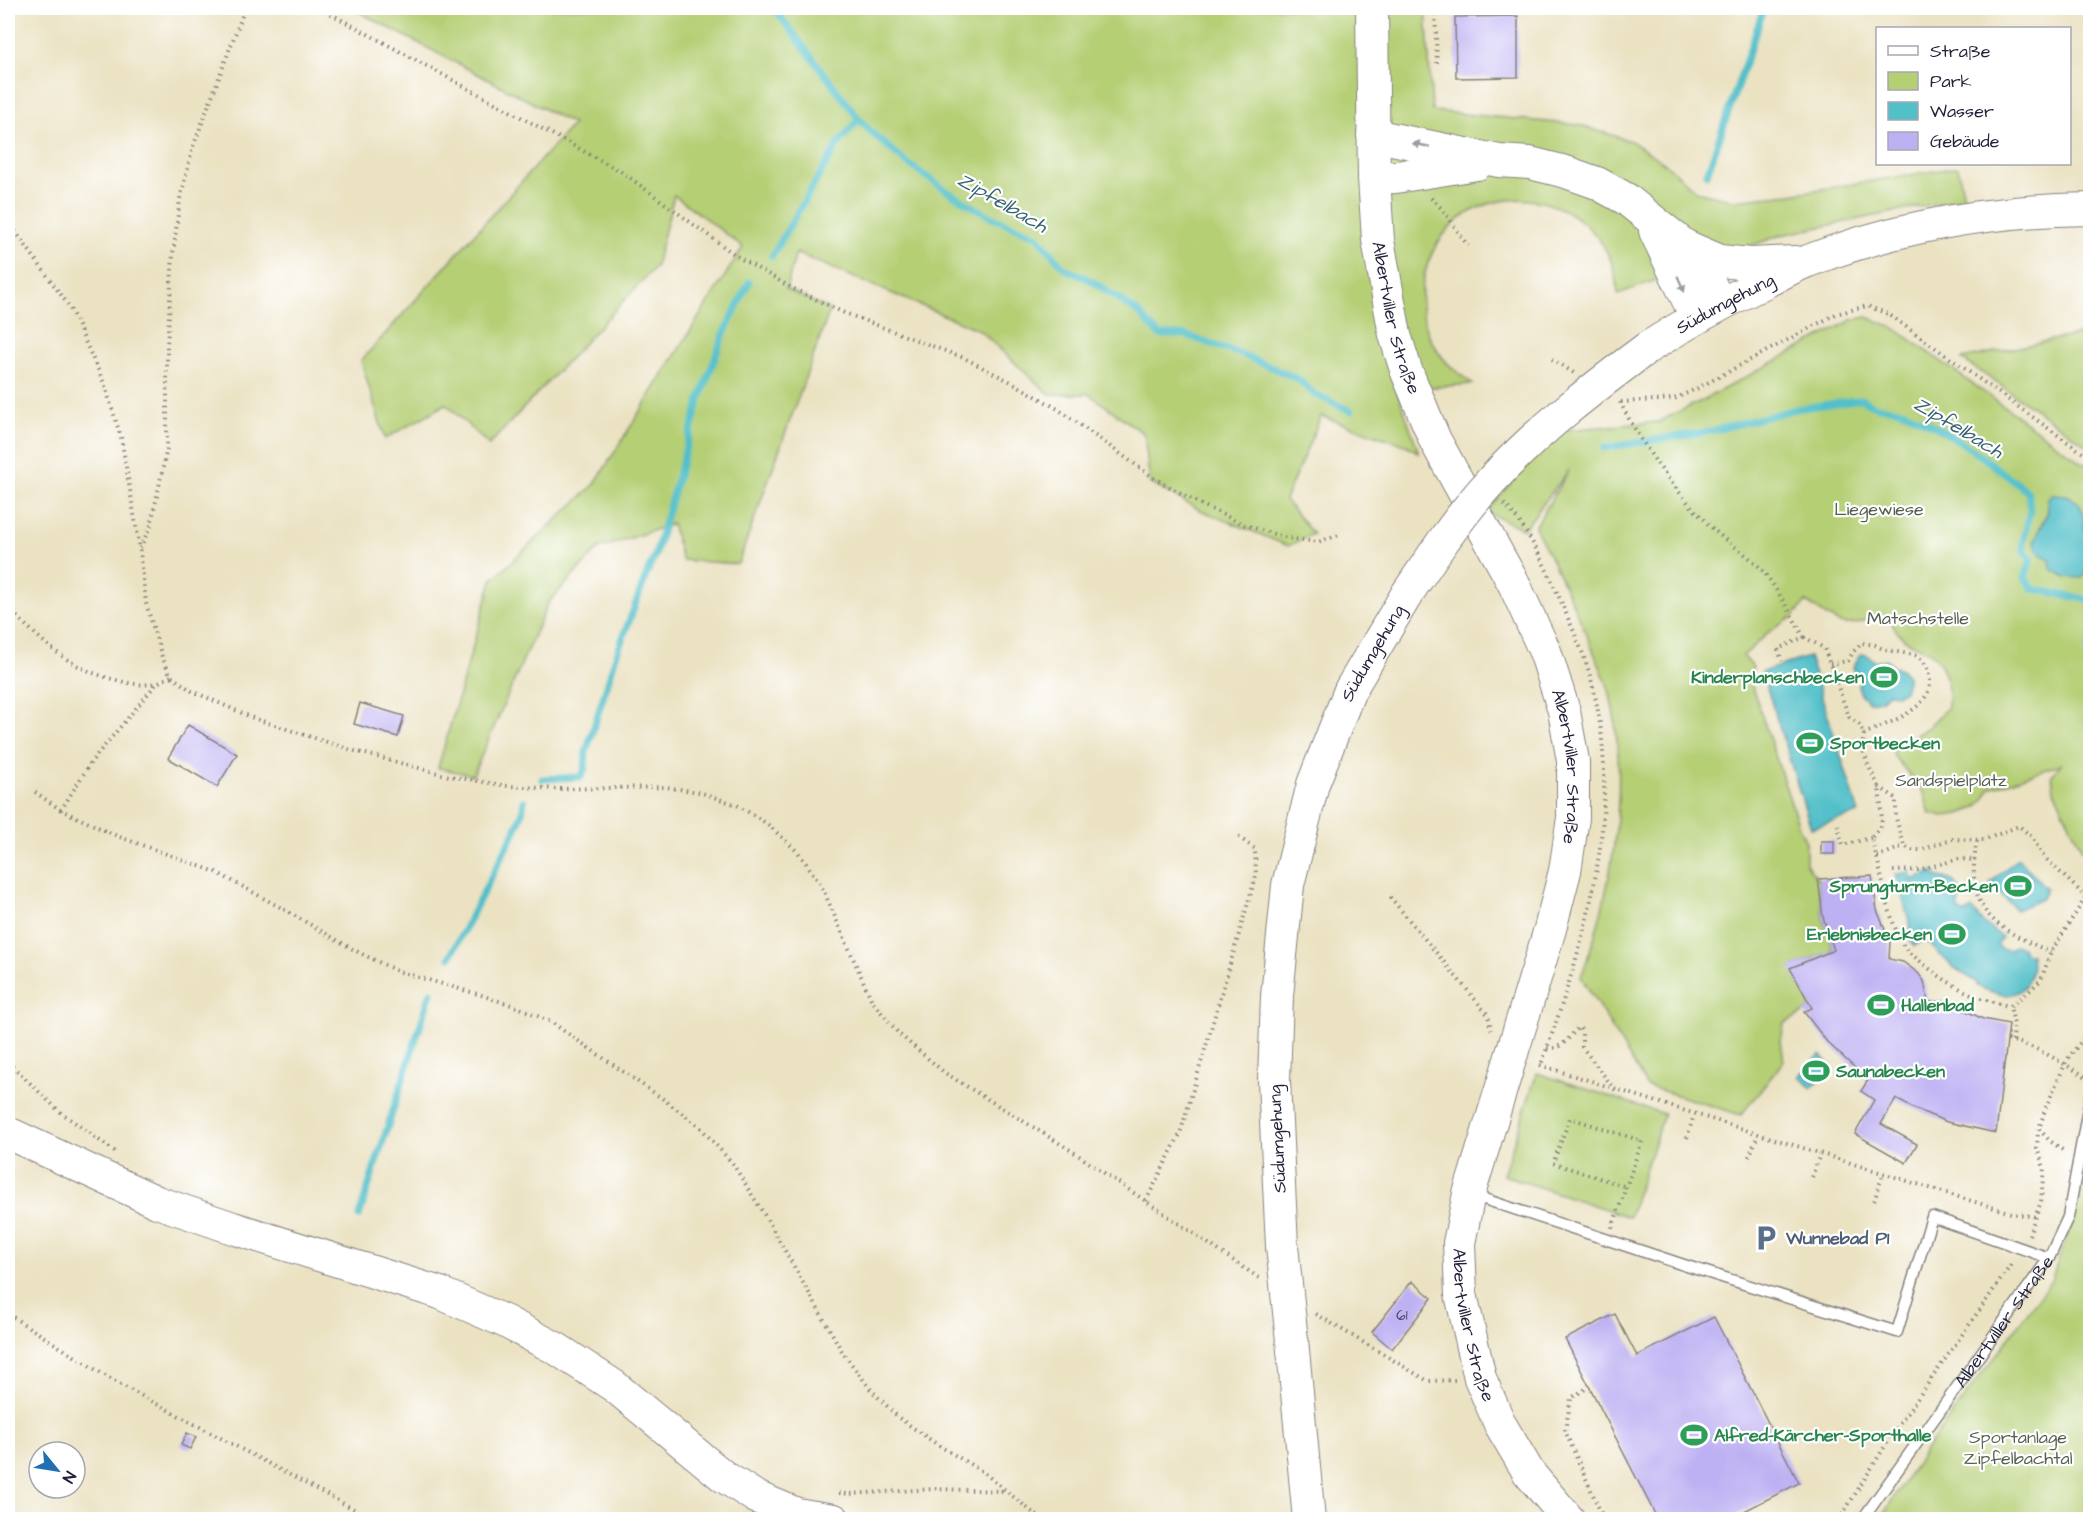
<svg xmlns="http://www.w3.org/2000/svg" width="2098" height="1527" font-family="'Architects Daughter',sans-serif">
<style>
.green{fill:#b5cf75;stroke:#6c7858;stroke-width:1.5}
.water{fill:#52c0c9;stroke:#3a7182;stroke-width:1.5}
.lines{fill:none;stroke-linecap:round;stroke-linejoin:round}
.stream{stroke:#52c0c9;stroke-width:7}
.building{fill:#beb1f3}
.lane-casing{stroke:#86827e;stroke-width:13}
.secondary-casing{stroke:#86827e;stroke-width:34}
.path{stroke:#86827e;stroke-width:4;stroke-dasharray:1.5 4.5;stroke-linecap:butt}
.lane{stroke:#fff;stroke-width:10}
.secondary{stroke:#fff;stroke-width:32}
.secondary-bridge-casing{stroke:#86827e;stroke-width:34;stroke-linecap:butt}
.secondary-bridge{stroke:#fff;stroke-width:32}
.oneway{fill:#9c9ca7}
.labels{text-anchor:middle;stroke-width:4.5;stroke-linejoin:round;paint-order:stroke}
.number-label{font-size:15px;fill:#494669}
.street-label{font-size:18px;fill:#22223b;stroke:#fff}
.park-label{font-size:18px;fill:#555f4f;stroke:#fff}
.leisure-label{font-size:18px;font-weight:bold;fill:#27864d;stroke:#fff;text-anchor:start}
.service-label{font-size:18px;font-weight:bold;fill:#4e5e75;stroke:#fff;text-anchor:start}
.water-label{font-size:20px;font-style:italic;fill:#356174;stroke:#fff}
</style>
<rect width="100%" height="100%" fill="#fff"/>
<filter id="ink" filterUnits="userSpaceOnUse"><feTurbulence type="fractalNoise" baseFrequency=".0167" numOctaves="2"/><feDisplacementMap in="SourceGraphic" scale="12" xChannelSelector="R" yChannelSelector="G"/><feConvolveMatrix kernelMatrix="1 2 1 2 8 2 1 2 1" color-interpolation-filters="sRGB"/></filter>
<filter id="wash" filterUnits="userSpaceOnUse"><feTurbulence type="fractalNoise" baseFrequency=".008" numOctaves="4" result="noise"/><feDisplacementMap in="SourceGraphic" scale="24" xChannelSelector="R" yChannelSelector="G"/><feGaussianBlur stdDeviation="1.35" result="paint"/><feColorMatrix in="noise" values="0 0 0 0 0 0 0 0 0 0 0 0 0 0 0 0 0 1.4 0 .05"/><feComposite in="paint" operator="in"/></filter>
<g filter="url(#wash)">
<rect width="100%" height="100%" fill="#ebe2c2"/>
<!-- green -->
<path class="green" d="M 367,8 L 1426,8 L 1432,111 L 1579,125 L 1631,141 L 1667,165 L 1696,191 L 1734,200 L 1791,194 L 1958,167 L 1964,198 L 1781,235 L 1618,294 C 1616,280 1614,266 1608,254 C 1583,204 1521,185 1472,211 C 1424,236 1406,305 1437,350 C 1446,364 1459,374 1473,384 L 1397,390 L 1419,453 L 1408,446 L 1321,416 L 1285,500 L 1313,534 L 1288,546 L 1200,510 L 1150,483 L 1144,434 L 1089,394 L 1049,394 L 979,330 L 796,253 L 786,289 L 830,310 L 738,564 L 682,560 L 672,524 L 598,549 L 548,603 L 473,775 L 438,768 L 492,580 L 594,485 L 743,247 L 674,195 L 656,266 L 489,445 L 446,404 L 385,439 L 361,361 L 573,124 L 357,11 Z
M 1867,317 L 1893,327 L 2090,468 L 2090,533 L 2084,529 L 2084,517 L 2047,499 L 2048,511 L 2039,529 L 2050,559 L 2082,578 L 2090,567 L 2090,848 L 2082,850 L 2054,790 L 2052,775 L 2061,764 L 1990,788 C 1987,795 1983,803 1976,807 C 1963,815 1944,818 1930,814 L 1924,794 L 1918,785 L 1893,755 L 1895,748 L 1927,728 L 1948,707 C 1949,686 1947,666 1930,652 C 1926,649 1921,648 1917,646 C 1903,640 1897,634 1891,621 L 1872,617 C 1841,634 1832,618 1806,602 L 1793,617 L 1770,631 L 1743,656 L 1753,667 L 1749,677 L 1800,830 L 1806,842 L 1806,864 L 1818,879 L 1823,917 L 1834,950 L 1791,968 L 1812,1008 L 1784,1024 L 1781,1041 L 1784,1061 L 1741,1115 L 1647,1086 L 1581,977 C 1613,891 1630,784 1610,694 C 1607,681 1600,667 1595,655 C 1577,611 1557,569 1535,527 L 1569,470 L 1524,529 L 1486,512 L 1515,478 L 1565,430 L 1658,422 L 1703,400 L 1852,320 Z
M 2090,332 L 2090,447 L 1962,359 Z
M 1537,1073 L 1664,1114 L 1629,1217 L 1503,1175 Z
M 2090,1148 L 2090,1519 L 1879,1520 L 1926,1449 L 2051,1281 L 2079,1201 Z"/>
<!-- water -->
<path class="water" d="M 2052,494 L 2066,495 L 2079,503 L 2084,517 L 2084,529 L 2090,533 L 2090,567 L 2082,578 L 2066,577 L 2051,569 L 2050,559 L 2040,554 L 2034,543 L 2048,511 L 2047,499 Z
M 1861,654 L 1867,655 L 1875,661 L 1886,659 L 1891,663 L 1892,667 L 1901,669 L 1908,676 L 1904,691 L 1897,694 L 1888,693 L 1880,700 L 1869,702 L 1861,695 L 1858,685 L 1861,678 L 1856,675 L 1853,667 Z
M 1809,657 L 1859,813 L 1811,828 L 1762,672 Z
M 2018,858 L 2046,888 L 2042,899 L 2016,910 L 1990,883 Z
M 1934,871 L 1936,876 C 1952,879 1958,882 1963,898 L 1959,903 L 1959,910 L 1965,914 L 1972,909 L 1984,924 L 2002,937 L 1997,944 L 2001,949 L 2009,950 L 2015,945 L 2022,947 L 2024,953 L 2031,955 C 2034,972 2028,994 2006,995 C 1997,995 1986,989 1977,986 L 1976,982 L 1953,967 L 1925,940 L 1914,946 L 1905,932 L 1911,928 L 1896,874 L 1910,872 L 1912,880 Z
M 1820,1055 L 1832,1067 L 1811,1088 L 1799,1076 Z"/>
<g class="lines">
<!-- stream -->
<path class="stream" d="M 774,8 L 859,119 L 873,134 L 907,163 L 950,193 L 993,218 L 1037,236 L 1064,268 L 1092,281 L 1140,314 L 1159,335 L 1185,335 L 1243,355 L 1298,379 L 1314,394 L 1351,411
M 1707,174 L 1764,8
M 772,256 L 838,144 L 859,119
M 1604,448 L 1712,431 L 1796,409 L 1862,399 C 1878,412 1888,405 1905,412 C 1951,431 1989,462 2028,492 L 2030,510 L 2023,543 L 2024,552 L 2031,559 L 2025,578 L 2033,589 L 2090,600
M 2090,644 L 2088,648 L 2090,660
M 542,779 L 581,777 L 585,769 L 586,752 L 616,656 L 649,568 L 655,556 L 700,399 L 723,336 L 749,282
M 450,957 L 516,829 L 522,814 L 524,801
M 359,1216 L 431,992"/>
</g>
<g id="blocks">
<!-- building -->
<path class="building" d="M 1518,16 L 1518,77 L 1456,78 L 1455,17 Z
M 360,703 L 404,716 L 398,737 L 354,724 Z
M 188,725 L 237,754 L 217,787 L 168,758 Z
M 1821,841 L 1834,841 L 1834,854 L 1821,854 Z
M 1872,876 L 1877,910 L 1890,942 L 1889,959 L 1903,962 L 1918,973 L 1924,981 L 1928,1002 L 1945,1001 L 1983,1019 L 2009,1024 L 1996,1133 L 1947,1122 L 1913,1108 L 1896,1099 L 1881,1124 L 1917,1144 L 1906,1163 L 1855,1134 L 1874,1100 L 1861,1091 L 1868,1080 L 1827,1042 L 1804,1012 L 1812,1008 L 1790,968 L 1834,950 L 1823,917 L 1818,879 Z
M 1412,1281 L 1432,1298 L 1392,1349 L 1372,1332 Z
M 1615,1314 L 1637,1356 L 1714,1317 L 1799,1483 L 1727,1520 L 1658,1520 L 1565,1339 Z
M 187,1433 L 196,1437 L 190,1449 L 181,1445 Z"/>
</g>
</g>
<g filter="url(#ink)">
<use href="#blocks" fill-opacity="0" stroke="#86827e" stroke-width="1.5"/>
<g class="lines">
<defs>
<g id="lane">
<path d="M 1472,1195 L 1690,1267 L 1897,1332 L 1932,1217 L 2049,1258"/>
<path id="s1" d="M 1862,1520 L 2049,1258 L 2068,1217 L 2090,1098"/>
</g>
<g id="secondary">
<path id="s2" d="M 1372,8 L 1374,178 L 1378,240 L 1395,335 L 1406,370 L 1435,440 L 1514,584 L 1546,654 L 1564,711 L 1573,761 L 1573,818 L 1565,871 L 1550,929 L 1469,1194 L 1459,1243 L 1461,1294 L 1480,1378 L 1500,1424 L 1529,1473 L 1569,1520"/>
<path d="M 1373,135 L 1499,161 L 1530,163 L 1566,172 L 1597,183 L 1626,199 L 1685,246 L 1702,270 L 1721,304"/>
<path d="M 1374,178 L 1396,177 L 1477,164"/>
<path d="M 1655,231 L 1696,317"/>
<path d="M 1685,246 L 1720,261 L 1751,264 L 1795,262"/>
<path id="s3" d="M 1647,348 C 1686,323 1726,301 1767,281 C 1781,274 1794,266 1808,261 C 1898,226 1995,210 2090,209"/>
<path d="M 8,1133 L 157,1202 L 233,1228 L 440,1293 L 504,1321 L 557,1349 L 614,1386 L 723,1476 L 756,1497 L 797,1514 L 834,1520"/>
<path id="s4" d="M 1282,1246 L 1274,1081 L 1277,996 L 1288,885 L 1313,784 L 1350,690 L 1407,594"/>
<path d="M 1293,1350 L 1309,1520"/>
</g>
</defs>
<!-- lane casing -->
<use href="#lane" class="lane-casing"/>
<!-- secondary casing -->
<use href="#secondary" class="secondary-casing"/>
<!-- path -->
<path class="path" d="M 320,8 L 622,172 L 738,257 L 792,288 L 842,312 L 964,358 L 1015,384 L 1058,409 L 1154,478 L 1204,506 L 1245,525 L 1287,538 L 1318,542 L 1339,535
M 1435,8 L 1437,63
M 1431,198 L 1443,210 L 1468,246
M 8,221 L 69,306 L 104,383 L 121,437 L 140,549 L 146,603 L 162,657 L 171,676 L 192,691 L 253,718 L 351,750 L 449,776 L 508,786 L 557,789 L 666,787 L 699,792 L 737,805 L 766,823 L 798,852 L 821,885 L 872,1001 L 899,1034 L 945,1073 L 1072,1151 L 1259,1278
M 1552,359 L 1574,373
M 1620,402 C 1644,449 1676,493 1714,530 C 1731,546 1752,556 1766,575 C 1780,594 1792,616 1804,637 L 1778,649 L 1782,661
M 1621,402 L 1674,399 L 1696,389 L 1836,314 L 1867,306 L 1888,314 L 2090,458
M 1504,504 C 1528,526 1550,576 1563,606 C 1573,631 1586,657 1592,683 C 1625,814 1585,942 1541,1065
M 140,548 L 151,525 L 167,448 L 167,346 L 173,254 L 180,199 L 193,147 L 245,8
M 8,608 C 45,643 67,669 120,681 C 133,684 143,686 156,683
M 1804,637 L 1824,648 L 1849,717 L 1860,725 L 1864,734 L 1862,746 L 1868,765 L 1879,787 L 1882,820 L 1879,829 L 1871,838 C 1883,872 1885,912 1903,945 C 1906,951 1914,956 1920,961 C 1947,984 1975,999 2010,1006
M 1830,664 L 1848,661 L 1853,652 L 1862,643 L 1875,645 L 1885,650 L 1915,655 C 1923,659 1927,666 1929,674 C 1938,708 1887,723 1864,734
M 171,676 L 157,683 L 91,762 L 61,810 L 117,836 L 216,872 L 285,910 L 356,951 L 397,971 L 481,995 L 520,1008 L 551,1022 L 663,1099 L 700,1127 L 733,1164 L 767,1219 L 843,1353 L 872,1391 L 899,1418 L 938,1445 L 983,1472 L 1042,1520
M 1879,787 L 1896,798 L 1896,818 L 1904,846 L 1912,850 L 1920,850 L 1951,839 L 1984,840 L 2019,826 L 2031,836 L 2044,857 L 2086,897
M 35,792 L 61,810
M 1838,825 L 1843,845 L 1871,838
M 1977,841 C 1964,910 1992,927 2051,952
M 1877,857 L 1904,846
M 1893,871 L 1918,870 L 1959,859 L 1973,860
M 1390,897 L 1488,1015 L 1491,1030
M 2008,1040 C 2037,1045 2065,1065 2090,1079
M 2013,1041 L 2014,1024 L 2010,1006 L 2026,994 L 2041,980 L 2051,952 L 2086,897 L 2090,893
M 1547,1048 C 1562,1050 1569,1037 1579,1027 L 1582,1031 L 1582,1047 L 1615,1090
M 8,1062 L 59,1111 L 117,1153
M 1540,1065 L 1952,1195 L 2011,1213 L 2037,1217
M 2039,1129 L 2050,1141 L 2064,1151
M 1687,1138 L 1694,1115
M 1749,1157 L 1758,1135
M 1812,1177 L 1820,1154
M 1146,1201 L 1180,1134 L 1256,876 L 1255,849 L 1236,835
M 1874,1201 L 1883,1174
M 1612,1228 L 1642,1141 L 1570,1118 L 1553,1163 L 1627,1187
M 2029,1235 L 2041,1201 L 2044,1168 L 2037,1148 L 2038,1132 L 2046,1107 L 2067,1060 L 2090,1030
M 8,1314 L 112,1380 L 374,1520
M 1316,1314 L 1428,1381 L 1455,1380
M 1590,1386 L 1571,1398 L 1565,1431 L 1604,1520
M 839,1493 L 849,1494 L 934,1489 L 1006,1491
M 1746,1510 L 1752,1520
M 1839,1520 L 1892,1435 L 2013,1262"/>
<!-- lane -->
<use href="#lane" class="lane"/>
<!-- secondary -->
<use href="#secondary" class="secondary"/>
<defs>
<path id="secondary-bridge" d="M 1407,594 C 1433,555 1459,516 1491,481 C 1538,430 1592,389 1647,348
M 1282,1246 L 1293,1350"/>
</defs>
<!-- secondary-bridge casing -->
<use href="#secondary-bridge" class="secondary-bridge-casing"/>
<!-- secondary-bridge -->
<use href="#secondary-bridge" class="secondary-bridge"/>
</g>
<!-- one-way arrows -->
<defs><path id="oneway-solid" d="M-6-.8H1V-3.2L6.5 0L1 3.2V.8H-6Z" transform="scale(1.5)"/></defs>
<g class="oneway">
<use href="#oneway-solid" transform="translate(1421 145) rotate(-169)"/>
<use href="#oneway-solid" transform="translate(1681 284) rotate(66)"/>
</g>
</g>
<!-- icons -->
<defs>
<symbol id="stadium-bare" viewBox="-9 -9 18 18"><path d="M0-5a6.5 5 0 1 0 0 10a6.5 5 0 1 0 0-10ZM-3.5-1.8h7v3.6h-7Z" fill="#2e9e5b" stroke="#fff" stroke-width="2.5" paint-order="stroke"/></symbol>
<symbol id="parking-bare" viewBox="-9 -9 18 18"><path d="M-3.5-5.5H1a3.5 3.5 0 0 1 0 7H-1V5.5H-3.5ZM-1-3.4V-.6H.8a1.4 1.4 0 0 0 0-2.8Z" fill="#5c6f8a" stroke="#fff" stroke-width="2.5" paint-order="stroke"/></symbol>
</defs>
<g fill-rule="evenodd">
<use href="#stadium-bare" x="1865" y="658" width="38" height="38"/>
<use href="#stadium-bare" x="1791" y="724" width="38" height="38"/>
<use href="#stadium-bare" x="1999" y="867" width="38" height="38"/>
<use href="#stadium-bare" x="1933" y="915" width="38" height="38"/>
<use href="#stadium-bare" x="1862" y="986" width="38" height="38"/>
<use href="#stadium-bare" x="1797" y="1052" width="38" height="38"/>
<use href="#parking-bare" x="1747" y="1219" width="38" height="38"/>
<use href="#stadium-bare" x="1675" y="1416" width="38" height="38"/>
</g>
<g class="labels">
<!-- number labels -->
<g class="number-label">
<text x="1402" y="1320">61</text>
</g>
<!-- street labels -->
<g class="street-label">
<text dy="6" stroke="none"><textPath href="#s3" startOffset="90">Südumgehung</textPath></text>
<text dy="6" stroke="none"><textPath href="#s2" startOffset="312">Albertviller Straße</textPath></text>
<text dy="6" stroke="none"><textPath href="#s4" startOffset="610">Südumgehung</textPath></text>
<text dy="6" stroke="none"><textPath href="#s2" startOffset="798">Albertviller Straße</textPath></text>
<text transform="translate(1277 1139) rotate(-93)" y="6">Südumgehung</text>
<text dy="6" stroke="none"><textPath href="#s1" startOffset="244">Albertviller Straße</textPath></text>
<text dy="6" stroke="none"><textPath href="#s2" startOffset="1374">Albertviller Straße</textPath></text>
</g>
<!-- park labels -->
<g class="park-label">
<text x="1879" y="515">Liegewiese</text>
<text x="1918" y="624">Matschstelle</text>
<text x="1951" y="786">Sandspielplatz</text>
<text x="2018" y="1443">Sportanlage<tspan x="2018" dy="21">Zipfelbachtal</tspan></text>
</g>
<!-- leisure labels -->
<g class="leisure-label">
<text x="1864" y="683" text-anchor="end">Kinderplanschbecken</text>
<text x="1830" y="749">Sportbecken</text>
<text x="1998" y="892" text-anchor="end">Sprungturm-Becken</text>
<text x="1932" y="940" text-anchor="end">Erlebnisbecken</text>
<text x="1901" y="1011">Hallenbad</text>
<text x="1836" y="1077">Saunabecken</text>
<text x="1714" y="1441">Alfred-Kärcher-Sporthalle</text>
</g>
<!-- service labels -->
<g class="service-label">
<text x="1786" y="1244">Wunnebad P1</text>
</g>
<!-- water labels -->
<g class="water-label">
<text transform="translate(1003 202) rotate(30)" y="7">Zipfelbach</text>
<text transform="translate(1959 427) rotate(31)" y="7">Zipfelbach</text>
</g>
</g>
<!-- margin -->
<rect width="2098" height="1527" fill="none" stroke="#fff" stroke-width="30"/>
<!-- legend -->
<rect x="1876" y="27" width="195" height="138" fill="#ffffff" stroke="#a7a7b1" stroke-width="1.5"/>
<rect x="1888" y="46" width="30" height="9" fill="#ffffff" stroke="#a7a7b1" stroke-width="1.5"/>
<text x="1930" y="57" font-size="18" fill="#22223b">Straße</text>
<rect x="1888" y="72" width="30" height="18" fill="#b5cf75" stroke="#a7a7b1" stroke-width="1.5"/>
<text x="1930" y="87" font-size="18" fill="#22223b">Park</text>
<rect x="1888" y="102" width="30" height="18" fill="#52c0c9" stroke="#a7a7b1" stroke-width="1.5"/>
<text x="1930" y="117" font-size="18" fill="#22223b">Wasser</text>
<rect x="1888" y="132" width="30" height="18" fill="#beb1f3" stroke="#a7a7b1" stroke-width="1.5"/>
<text x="1930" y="147" font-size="18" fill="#22223b">Gebäude</text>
<!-- north arrow -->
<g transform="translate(57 1470) rotate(120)"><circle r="28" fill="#ffffff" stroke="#a7a7b1" stroke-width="1.5"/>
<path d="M0-4.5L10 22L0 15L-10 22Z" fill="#1f6fb2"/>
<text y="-9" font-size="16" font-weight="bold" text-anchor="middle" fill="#22223b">N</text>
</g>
</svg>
